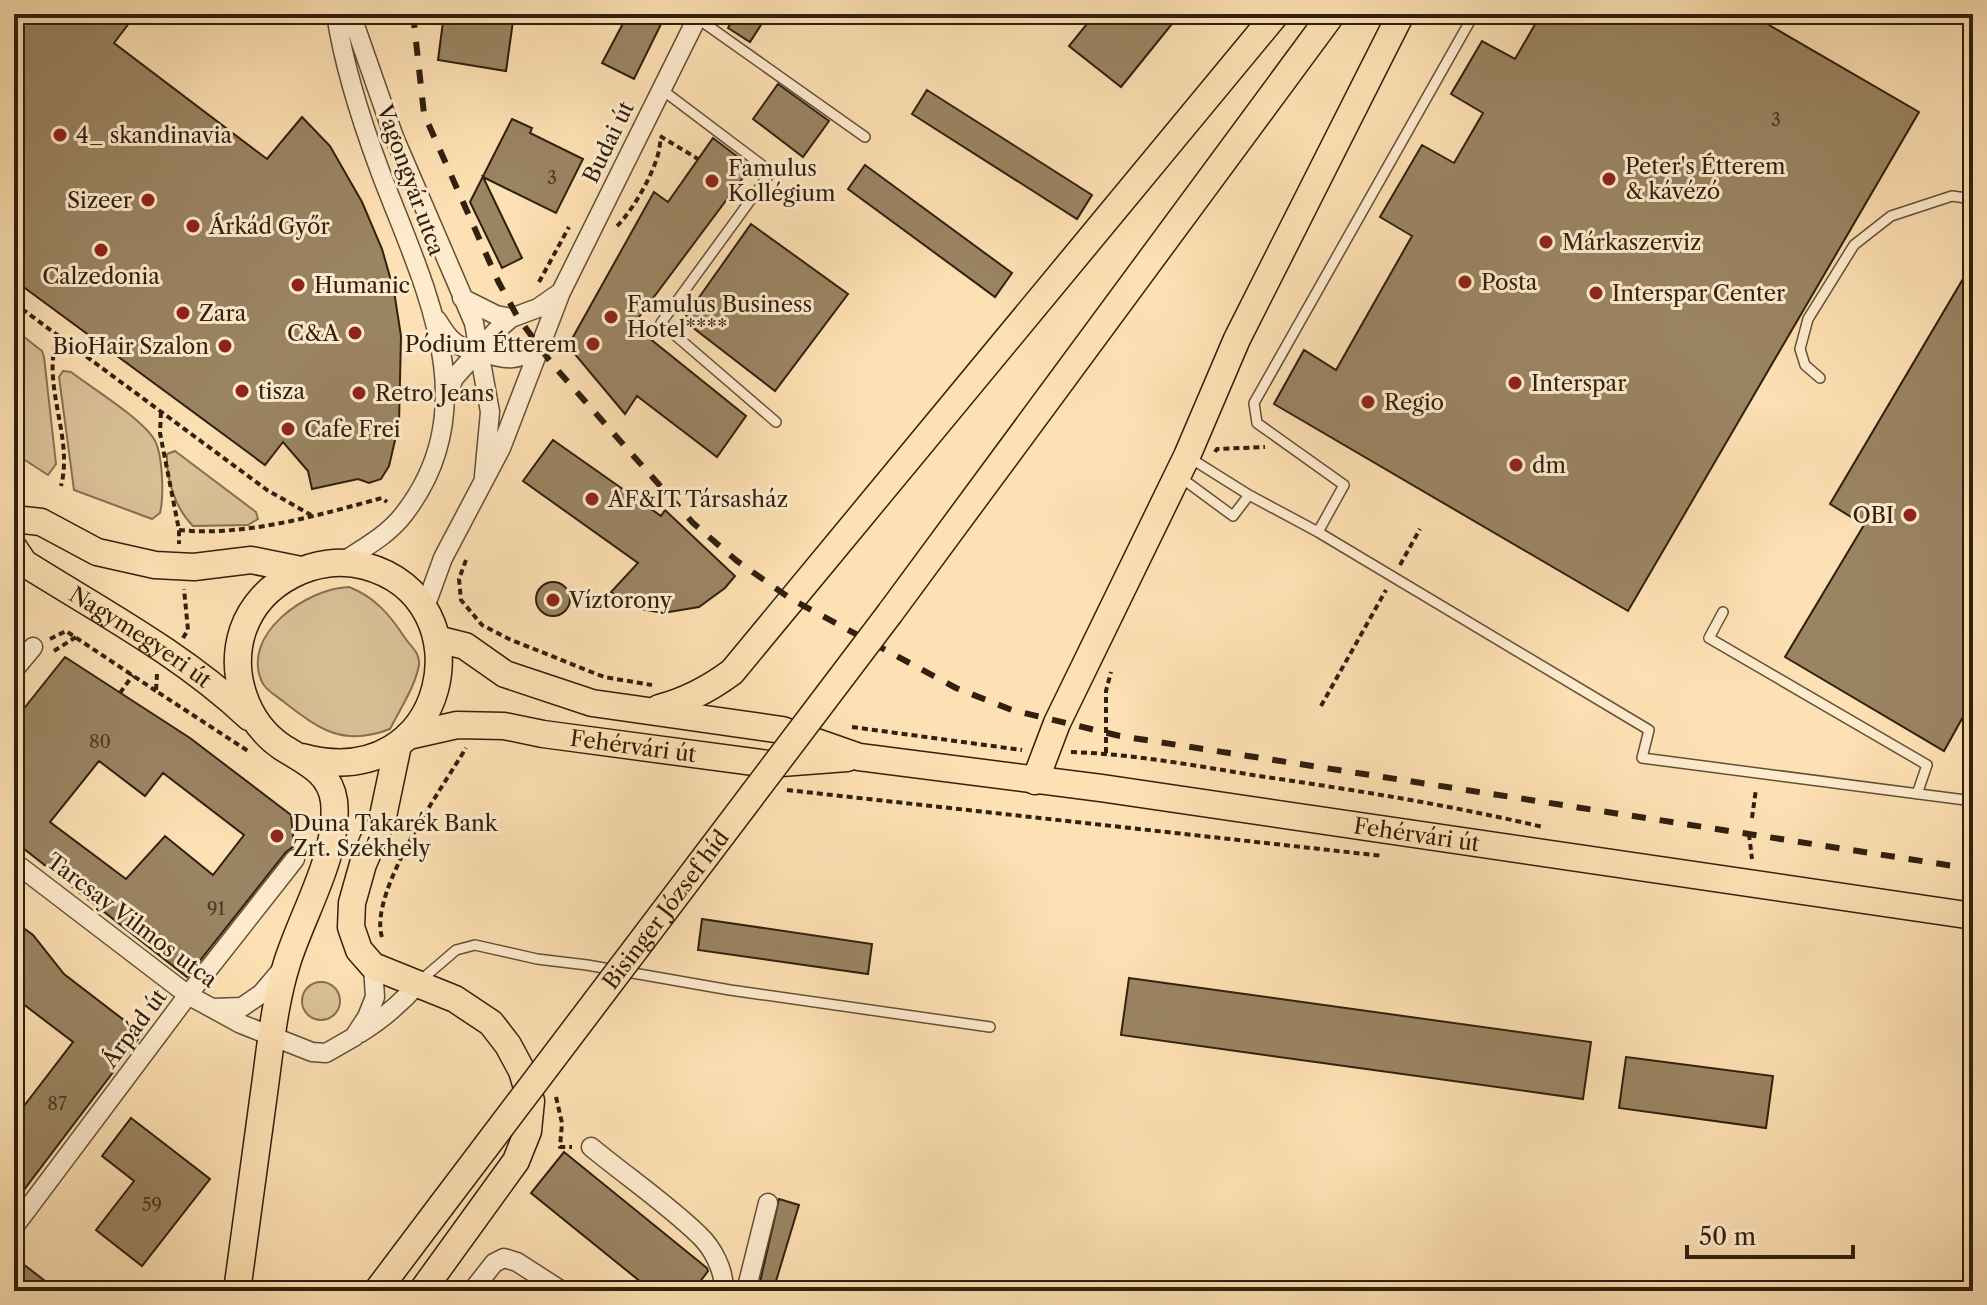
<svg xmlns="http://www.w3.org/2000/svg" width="1987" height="1305" font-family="'Libre Caslon Text',serif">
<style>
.green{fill:#dabf97;stroke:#857052;stroke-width:2}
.building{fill:#9b8463;stroke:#30200d;stroke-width:2;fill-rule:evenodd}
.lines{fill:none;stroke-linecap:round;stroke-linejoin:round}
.service-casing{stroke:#635036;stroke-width:12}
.minor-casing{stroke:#635036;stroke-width:21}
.primary-casing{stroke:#30200d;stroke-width:29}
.path{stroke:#30200d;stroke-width:4;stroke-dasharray:6 4;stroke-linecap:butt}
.service{stroke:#feebce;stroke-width:9}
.minor{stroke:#feebce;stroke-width:18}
.primary{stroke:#fde0b3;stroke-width:26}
.rail{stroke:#30200d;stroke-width:6;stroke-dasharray:14 14;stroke-linecap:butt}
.primary-bridge-casing{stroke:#30200d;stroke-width:29;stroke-linecap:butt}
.primary-bridge{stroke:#fde0b3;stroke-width:26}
.poi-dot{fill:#8f2418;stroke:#feebce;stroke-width:3}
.labels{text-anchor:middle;stroke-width:6;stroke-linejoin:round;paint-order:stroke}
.number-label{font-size:18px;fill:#4b3922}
.poi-label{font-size:22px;fill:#30200d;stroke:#feebce;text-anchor:start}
.street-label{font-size:22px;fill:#30200d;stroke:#feebce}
</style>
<rect width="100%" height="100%" fill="#fde0b3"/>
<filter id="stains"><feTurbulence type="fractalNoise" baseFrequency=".0025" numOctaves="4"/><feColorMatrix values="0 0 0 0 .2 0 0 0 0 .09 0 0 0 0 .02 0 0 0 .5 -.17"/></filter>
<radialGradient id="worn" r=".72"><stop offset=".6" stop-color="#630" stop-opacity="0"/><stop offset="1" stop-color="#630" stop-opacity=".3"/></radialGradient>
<!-- green -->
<path class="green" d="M 14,329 L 42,351 L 44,357 L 56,464 L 48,475 L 14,453 Z
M 63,371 L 71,372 C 92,388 141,418 154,439 C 163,454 164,496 160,513 L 152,519 L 74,490 L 59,377 Z
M 175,451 L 256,512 L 258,519 L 248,525 L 193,526 C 175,508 166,479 167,454 Z
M 349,587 C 375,597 390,615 405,638 C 411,647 420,652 419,665 C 415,687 400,709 390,729 C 344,747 320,730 284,702 C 277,696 265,690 262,682 C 240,634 308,588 349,587 Z
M302 1001a19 19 0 1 1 38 0a19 19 0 1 1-38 0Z"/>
<!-- building -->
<path class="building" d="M 14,14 L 136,14 L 114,43 L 267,159 L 302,117 L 330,146 L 362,202 L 382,249 L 394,291 L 401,336 L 399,423 L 389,466 L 381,479 L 369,483 L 358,479 L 312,489 L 308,471 L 283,442 L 265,465 L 14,280 Z
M 444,14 L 514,14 L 506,71 L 438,60 Z
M 628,14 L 666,14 L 634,79 L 602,63 Z
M 736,14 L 768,14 L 750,42 L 728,28 Z
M 1095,14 L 1180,14 L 1121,87 L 1069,46 Z
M 1541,14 L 1750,14 L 1919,112 L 1628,611 L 1274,404 L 1304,350 L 1336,370 L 1412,236 L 1380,217 L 1422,145 L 1454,163 L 1483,113 L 1451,94 L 1482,41 L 1515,59 Z
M 778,84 L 829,121 L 803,157 L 753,119 Z
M 927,90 L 1092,195 L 1077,219 L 912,114 Z
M 512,119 L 532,128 L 530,133 L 583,159 L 556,213 L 483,177 L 522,258 L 502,268 L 470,202 Z
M 713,138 L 751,167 L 633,325 L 746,416 L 717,457 L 637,396 L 625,414 L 568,346 L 654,192 L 668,202 Z
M 865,165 L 1012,273 L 995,297 L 848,189 Z
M 751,224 L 848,294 L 775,391 L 683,320 Z
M 1973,262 L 1973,699 L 1944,751 L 1785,657 L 1864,525 L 1830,504 Z
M 553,440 L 661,516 L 665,510 L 735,576 L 725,588 L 699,607 L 663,613 L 636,608 L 611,592 L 638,563 L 523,481 Z
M536 599a17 17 0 1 1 34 0a17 17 0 1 1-34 0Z
M 65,657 L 190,738 L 291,815 L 294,846 L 286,852 L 187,977 L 14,841 L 14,721 ZM 99,761 L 145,796 L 163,773 L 244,835 L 213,875 L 165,836 L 126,879 L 50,822 Z
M 702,919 L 872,944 L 868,974 L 698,950 Z
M 14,921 L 33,935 L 64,974 L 142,1034 L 14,1203 L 14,1119 L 73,1042 L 14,997 Z
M 1129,978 L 1591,1042 L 1583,1099 L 1121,1035 Z
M 1626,1057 L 1773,1076 L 1766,1128 L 1619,1108 Z
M 131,1118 L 210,1179 L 142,1266 L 96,1230 L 134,1181 L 102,1156 Z
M 564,1152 L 707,1268 L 708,1271 L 693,1291 L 652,1291 L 531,1193 Z
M 779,1199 L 799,1205 L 773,1291 L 758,1291 Z
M 14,1257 L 58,1291 L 14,1291 Z"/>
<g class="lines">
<defs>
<path id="service" d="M 697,18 L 865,137
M 661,89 L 771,172 L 661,323 L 776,422
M 1820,378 L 1805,365 L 1800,349 L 1808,319 L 1854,245 L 1891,216 L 1952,196 L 1973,199
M 1190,458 L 1249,495 L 1318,532 L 1649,730 L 1642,758 L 1973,801
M 1180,477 L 1233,516 L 1249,495
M 1318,532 L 1344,485 L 1257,423 L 1254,403 L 1474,14
M 1723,612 L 1709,638 L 1927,765 L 1917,794
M 421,980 L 456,950 L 475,945 L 537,959 L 587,965 L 730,990 L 990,1027"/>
<path id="minor" d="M 336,14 C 344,68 361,120 380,171 C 422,283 489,404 404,514 C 388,535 364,548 342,562
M 351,14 L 394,137 L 474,323 L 490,412 L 484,476
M 462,298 L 496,315 L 511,318
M 437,320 C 445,333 453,346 469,349 C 475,350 476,348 481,351 C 507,362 515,360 541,349
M 447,396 L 454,378 L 496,331 L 511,318 L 538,308 L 561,292
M 424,610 L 443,558 L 501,448 L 561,292 L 699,14
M 14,670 L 33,647
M 14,862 L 188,995 L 241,1024 L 312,1052 L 326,1053 L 354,1037 L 367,1017 L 375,997 L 373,966
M 213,1008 L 242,1007 L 261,994 L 283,968
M 360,1033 C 383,1019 401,1003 419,983
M 591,1147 C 626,1176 666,1203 699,1235 C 712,1247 726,1272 723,1291
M 14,1227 L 188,995 L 295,859
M 472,1291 L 494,1263 L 504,1258 L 517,1262 L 562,1291
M 746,1291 L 768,1203"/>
<g id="primary">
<path d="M 14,519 L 41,522 L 97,552 L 155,565 L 194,567 L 251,560 L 301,570"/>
<path id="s1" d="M 14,548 L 24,563 C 102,612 182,654 249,717"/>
<path d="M 890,613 L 1332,14"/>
<path id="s2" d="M 437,639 L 465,646 L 505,674 L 592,703 L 782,730 L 859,757 L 1101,788 L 1973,916"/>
<path d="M 659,708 C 687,701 709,689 732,672 L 1276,14"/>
<path id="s3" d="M 408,736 L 457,725 L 504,726 L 543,734 L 768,764 L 847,758"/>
<path d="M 398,745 L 382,821 L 363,864 L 352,903 L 351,927 L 359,950 L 373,966 L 455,999 L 491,1023 L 508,1045 L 522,1071 L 531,1101 L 528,1131 L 516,1161 L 422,1291"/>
<path d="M 1035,781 L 1057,723 L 1187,456 L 1237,339 L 1401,14"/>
<path d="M 237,1291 C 246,1225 255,1159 264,1093 C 270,1050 274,1004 287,963 C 302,914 340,853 334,801 C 330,771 305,762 282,747 C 245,722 229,672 243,630 C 260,581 317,553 365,566 C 489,599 449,797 302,757"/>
<path d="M 377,1291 L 441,1206"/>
</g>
</defs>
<!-- service casing -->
<use href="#service" class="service-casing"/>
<!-- minor casing -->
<use href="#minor" class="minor-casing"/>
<!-- primary casing -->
<use href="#primary" class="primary-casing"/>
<!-- path -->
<path class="path" d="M 660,136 L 698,159
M 617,226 C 633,211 662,161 660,139
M 539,282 L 569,227
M 14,303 L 267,490 L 311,515
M 58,335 C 40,384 74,436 61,486
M 161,412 L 160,433 L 179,530 L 179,544
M 1215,452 L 1217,449 L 1265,447
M 179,530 C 244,537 319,515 382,498 L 387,502
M 466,560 L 459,579 L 461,600 L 482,625 L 509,639 L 604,677 L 652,685
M 1400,565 L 1420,529
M 183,638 L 188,630 L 184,589
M 50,639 L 66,631 L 156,691
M 54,651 L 76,637
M 157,674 L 156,691 L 248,751
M 120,693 L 133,675
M 1321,706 L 1386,590
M 852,727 L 1022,750
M 1071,752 C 1134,754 1197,766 1259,776 C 1355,790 1449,805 1543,827
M 1106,753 L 1106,691 L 1111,672
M 787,790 L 1383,856
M 1752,818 L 1756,789
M 1749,834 L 1752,859
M 382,937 C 368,893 442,788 466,748
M 556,1097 L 562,1123 L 560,1147 L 572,1147"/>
<!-- service -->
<use href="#service" class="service"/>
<!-- minor -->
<use href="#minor" class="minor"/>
<!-- primary -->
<use href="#primary" class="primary"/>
<!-- rail -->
<path class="rail" d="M 413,14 L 424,114 L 498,281 L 517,316 L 552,364 L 693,523 L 737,561 L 791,599 L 956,688 L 1012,710 L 1120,736 L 1973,869"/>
<defs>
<g id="primary-bridge">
<path id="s4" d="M 441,1206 L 890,613"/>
</g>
</defs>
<!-- primary-bridge casing -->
<use href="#primary-bridge" class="primary-bridge-casing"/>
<!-- primary-bridge -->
<use href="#primary-bridge" class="primary-bridge"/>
</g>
<!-- markers -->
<g class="poi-dot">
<circle cx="60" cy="135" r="8"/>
<circle cx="1609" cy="179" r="8"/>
<circle cx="712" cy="181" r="8"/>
<circle cx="148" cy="200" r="8"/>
<circle cx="193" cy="226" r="8"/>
<circle cx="1546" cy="242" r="8"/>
<circle cx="101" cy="250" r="8"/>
<circle cx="1465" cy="282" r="8"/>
<circle cx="298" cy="285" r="8"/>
<circle cx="1596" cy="293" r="8"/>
<circle cx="183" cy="313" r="8"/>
<circle cx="611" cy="317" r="8"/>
<circle cx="355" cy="333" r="8"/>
<circle cx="593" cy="344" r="8"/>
<circle cx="225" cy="346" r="8"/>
<circle cx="1515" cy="383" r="8"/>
<circle cx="242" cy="391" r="8"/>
<circle cx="359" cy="393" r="8"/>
<circle cx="1368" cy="402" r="8"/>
<circle cx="288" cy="429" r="8"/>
<circle cx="1516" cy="465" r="8"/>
<circle cx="592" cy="499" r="8"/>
<circle cx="1910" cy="515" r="8"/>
<circle cx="553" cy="600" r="8"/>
<circle cx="277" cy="836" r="8"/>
</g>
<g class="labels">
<!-- number labels -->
<g class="number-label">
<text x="1776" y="126">3</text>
<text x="552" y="184">3</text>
<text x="100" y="748">80</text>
<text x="216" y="915">91</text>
<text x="57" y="1110">87</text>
<text x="152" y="1211">59</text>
</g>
<!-- poi labels -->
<g class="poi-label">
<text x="76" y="143">4_ skandinavia</text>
<text x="1625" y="174">Peter's Étterem<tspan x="1625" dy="25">&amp; kávézó</tspan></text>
<text x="728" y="176">Famulus<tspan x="728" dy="25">Kollégium</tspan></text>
<text x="132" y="208" text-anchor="end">Sizeer</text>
<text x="209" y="234">Árkád Győr</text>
<text x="1562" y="250">Márkaszerviz</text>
<text x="101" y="284" text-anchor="middle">Calzedonia</text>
<text x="1481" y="290">Posta</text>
<text x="314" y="293">Humanic</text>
<text x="1612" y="301">Interspar Center</text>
<text x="627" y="312">Famulus Business<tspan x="627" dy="25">Hotel****</tspan></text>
<text x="199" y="321">Zara</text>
<text x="339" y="341" text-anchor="end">C&amp;A</text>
<text x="577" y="352" text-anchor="end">Pódium Étterem</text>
<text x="209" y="354" text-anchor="end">BioHair Szalon</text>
<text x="1531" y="391">Interspar</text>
<text x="258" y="399">tisza</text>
<text x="375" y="401">Retro Jeans</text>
<text x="1384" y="410">Regio</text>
<text x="304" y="437">Cafe Frei</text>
<text x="1532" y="473">dm</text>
<text x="608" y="507">AF&amp;IT Társasház</text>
<text x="1894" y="523" text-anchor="end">OBI</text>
<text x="569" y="608">Víztorony</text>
<text x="293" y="831">Duna Takarék Bank<tspan x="293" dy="25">Zrt. Székhely</tspan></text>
</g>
<!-- street labels -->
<g class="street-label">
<text transform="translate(608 142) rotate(-64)" y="8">Budai út</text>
<text transform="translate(411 180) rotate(70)" y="8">Vagongyár utca</text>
<text dy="8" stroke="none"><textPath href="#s1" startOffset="156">Nagymegyeri út</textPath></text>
<text dy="8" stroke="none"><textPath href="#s3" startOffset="228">Fehérvári út</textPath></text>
<text dy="8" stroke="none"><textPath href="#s2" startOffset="1006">Fehérvári út</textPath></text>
<text dy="8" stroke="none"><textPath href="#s4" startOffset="372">Bisinger József híd</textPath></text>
<text transform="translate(132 920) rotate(37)" y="8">Tarcsay Vilmos utca</text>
<text transform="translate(134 1028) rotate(-53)" y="8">Árpád út</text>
</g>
</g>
<!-- margin -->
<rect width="1987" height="1305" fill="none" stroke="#fde0b3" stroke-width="48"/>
<rect x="16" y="16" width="1955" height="1273" fill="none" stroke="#30200d" stroke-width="4"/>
<rect x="24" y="24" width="1939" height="1257" fill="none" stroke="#30200d" stroke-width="2"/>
<!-- scale -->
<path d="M1687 1245v12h166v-12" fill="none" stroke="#30200d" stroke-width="4"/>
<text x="1699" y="1245" font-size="24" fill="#30200d" stroke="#feebce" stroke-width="6" paint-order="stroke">50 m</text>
<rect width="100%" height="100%" filter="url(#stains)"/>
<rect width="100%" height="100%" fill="url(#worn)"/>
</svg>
